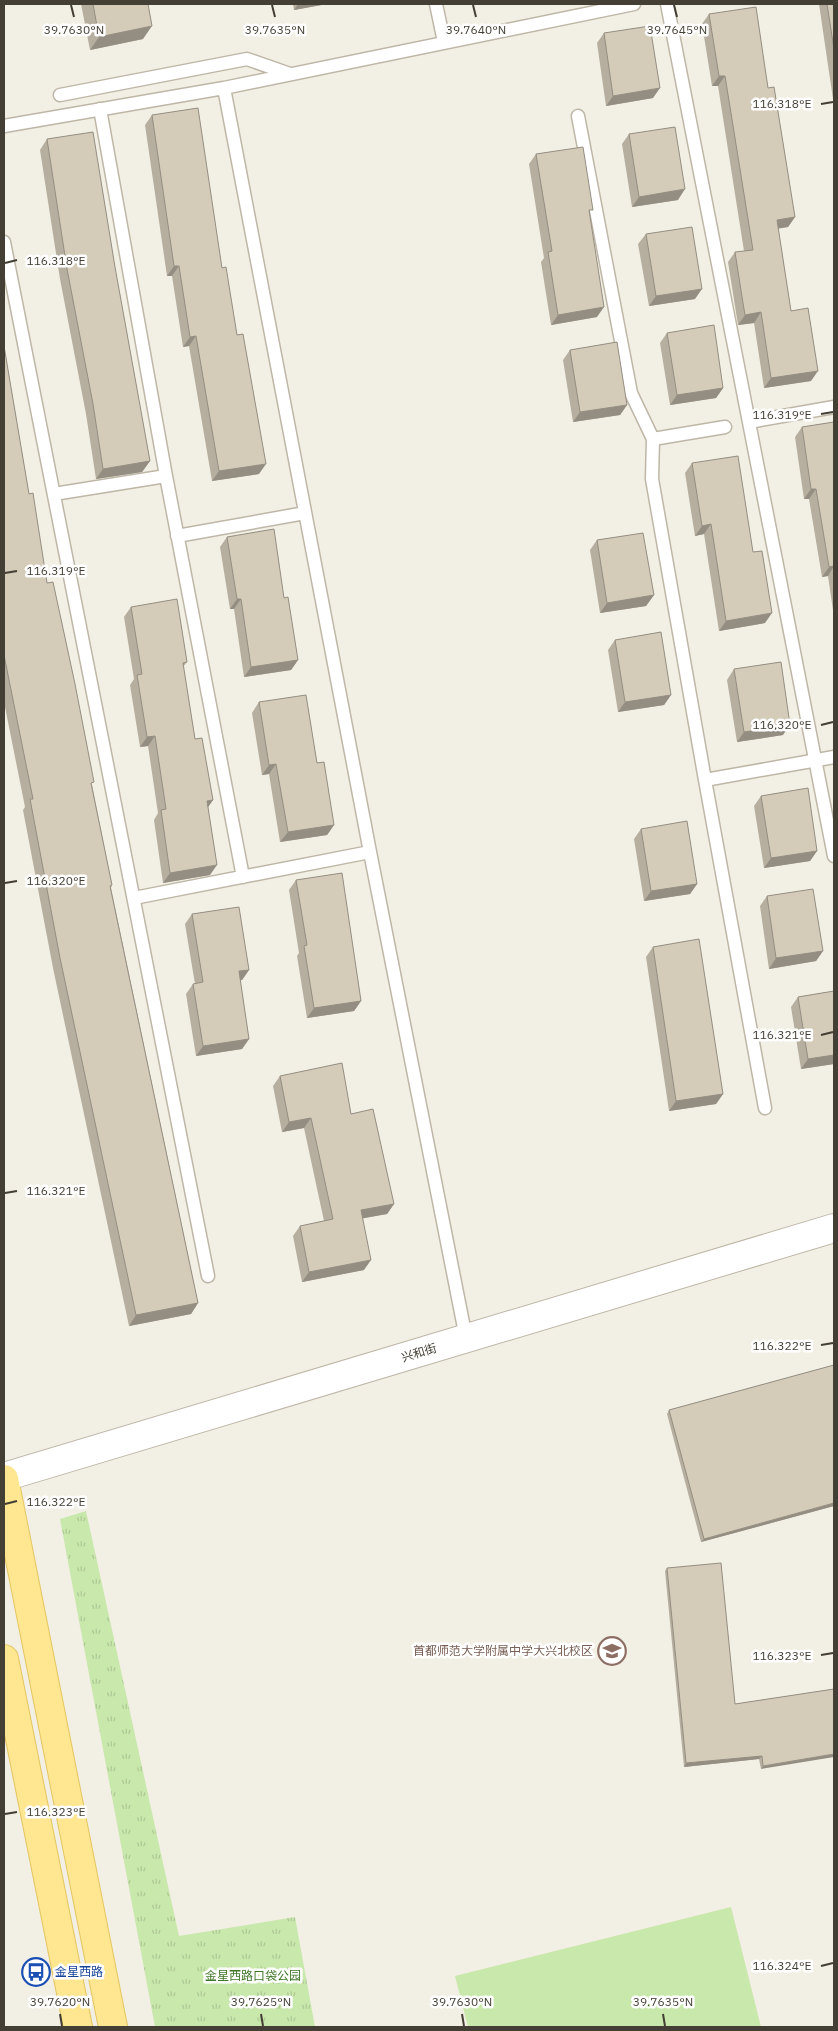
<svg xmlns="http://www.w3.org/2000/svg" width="838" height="2031" font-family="'IBM Plex Sans','Noto Sans SC',sans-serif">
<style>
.grass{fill:url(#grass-tufts)}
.pitch{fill:#c9e8ac}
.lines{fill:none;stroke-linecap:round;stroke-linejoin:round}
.service-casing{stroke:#beb7a7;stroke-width:15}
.tertiary-casing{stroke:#beb7a7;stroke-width:30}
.primary-casing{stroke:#e5c560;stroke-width:30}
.service{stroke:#fff;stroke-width:12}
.tertiary{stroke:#fff;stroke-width:28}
.primary{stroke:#ffe690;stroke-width:28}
.wall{fill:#b6af9f}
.shaded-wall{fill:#948e82}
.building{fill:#d4cbb9;stroke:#948e82}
.ticks{fill:none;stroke:#443f34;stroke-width:2}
.labels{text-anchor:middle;stroke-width:5;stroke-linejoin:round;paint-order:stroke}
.street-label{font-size:12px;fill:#443f34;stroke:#fff}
.education-label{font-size:12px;fill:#785e54;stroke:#fff;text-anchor:end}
.transit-label{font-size:12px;fill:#164399;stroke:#fff;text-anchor:start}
.park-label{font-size:12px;fill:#407727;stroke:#fff}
.ticks-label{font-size:12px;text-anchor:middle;fill:#443f34;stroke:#fff;stroke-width:5;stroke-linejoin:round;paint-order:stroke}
</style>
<defs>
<pattern id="grass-tufts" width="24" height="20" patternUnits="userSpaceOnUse" patternTransform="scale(1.25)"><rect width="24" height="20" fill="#c9e8ac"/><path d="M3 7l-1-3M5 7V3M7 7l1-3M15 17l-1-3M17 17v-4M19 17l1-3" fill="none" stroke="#aec895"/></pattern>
</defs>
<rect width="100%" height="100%" fill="#f2efe4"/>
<!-- grass -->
<path class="grass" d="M 86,1511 L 179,1936 L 295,1917 L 315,2027 L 155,2027 L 60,1519 Z"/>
<!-- pitch -->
<path class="pitch" d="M 731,1907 L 761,2027 L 468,2027 L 455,1976 Z"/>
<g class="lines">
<defs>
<path id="service" d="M 436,4 L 444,42
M 667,4 L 834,856
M 224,88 L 634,4
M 60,95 L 247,59 L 290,74
M 100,109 L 166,476 L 243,877
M 578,116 L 631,393 L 653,439 L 652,479 L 705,780 L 834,757
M 4,126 L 224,88 L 370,852 L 466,1338
M 4,242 L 208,1276
M 749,422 L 834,407
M 653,439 L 725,427
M 54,494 L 166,476
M 177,536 L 305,513
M 705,780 L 765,1108
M 134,898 L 370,852"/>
<path id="tertiary" d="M 4,1477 L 834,1228"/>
<path id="primary" d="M 4,1479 L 113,2027
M 4,1659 L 78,2027"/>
</defs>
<!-- service casing -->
<use href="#service" class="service-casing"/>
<!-- tertiary casing -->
<use href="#tertiary" class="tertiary-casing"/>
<!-- primary casing -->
<use href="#primary" class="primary-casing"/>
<!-- service -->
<use href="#service" class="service"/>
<!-- tertiary -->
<use href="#tertiary" class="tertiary"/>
<!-- primary -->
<use href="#primary" class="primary"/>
</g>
<!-- wall -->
<path class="wall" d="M 81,4 L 148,4 L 143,39 L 90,50 Z
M 293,4 L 327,4 L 294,10 Z
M 819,4 L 834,4 L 834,106 Z
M 709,14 L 768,88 L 795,217 L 788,227 L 778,228 L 791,311 L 811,381 L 764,388 L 754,323 L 738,325 L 728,262 L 735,252 L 744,251 L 718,86 L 712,86 L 702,24 Z
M 604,33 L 653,98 L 606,106 L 597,43 Z
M 152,115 L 222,268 L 259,474 L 212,481 L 189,346 L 183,347 L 172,276 L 167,276 L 145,125 Z
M 629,134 L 678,200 L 632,207 L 622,144 Z
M 47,139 L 150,461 L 142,472 L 96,479 L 86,414 L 60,279 L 40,150 Z
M 536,154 L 590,214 L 597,317 L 551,325 L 541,262 L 544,258 L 529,164 Z
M 646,234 L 695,299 L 649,306 L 638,244 Z
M 667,333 L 723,388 L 716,398 L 670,405 L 660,343 Z
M 4,346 L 29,494 L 47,583 L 92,785 L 112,885 L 111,888 L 198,1303 L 191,1314 L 129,1326 L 53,968 L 23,810 L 25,807 L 4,702 Z
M 570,350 L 627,405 L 620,415 L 573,422 L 563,360 Z
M 834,422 L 834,617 L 828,576 L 822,577 L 809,499 L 804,499 L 795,437 L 802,427 Z
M 692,463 L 753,552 L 765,623 L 719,631 L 704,534 L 695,536 L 685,473 Z
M 227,537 L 284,598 L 298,660 L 291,670 L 244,677 L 234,609 L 230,609 L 220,547 Z
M 597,540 L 654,595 L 646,606 L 600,613 L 590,550 Z
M 131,607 L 187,662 L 183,667 L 195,739 L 213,800 L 208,807 L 210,875 L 163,883 L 154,820 L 158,813 L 148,746 L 140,747 L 130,685 L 134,679 L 124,617 Z
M 615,640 L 671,695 L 664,705 L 618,712 L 608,650 Z
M 734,669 L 783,735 L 737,742 L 727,680 Z
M 259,702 L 334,825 L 327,835 L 280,842 L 269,774 L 262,775 L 252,713 Z
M 761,796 L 817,851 L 810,861 L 764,868 L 754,806 Z
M 641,829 L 697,884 L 690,894 L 644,901 L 634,839 Z
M 296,880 L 361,1001 L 354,1011 L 307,1018 L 297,956 L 299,953 L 289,890 Z
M 767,896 L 823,951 L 816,961 L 769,969 L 760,906 Z
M 192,914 L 249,970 L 242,980 L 240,980 L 249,1039 L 242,1049 L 196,1056 L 186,994 L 193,984 L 195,984 L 185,924 Z
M 653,947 L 723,1094 L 716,1104 L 669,1111 L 646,957 Z
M 834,991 L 834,1064 L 801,1069 L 791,1007 L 798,997 Z
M 280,1076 L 351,1114 L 394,1204 L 387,1214 L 363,1218 L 364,1270 L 302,1282 L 293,1236 L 300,1226 L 324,1221 L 304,1128 L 282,1132 L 273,1086 Z
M 834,1365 L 834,1506 L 701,1542 L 667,1414 L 669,1410 Z
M 667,1568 L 735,1704 L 834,1689 L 761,1769 L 759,1759 L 684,1767 L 665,1571 Z"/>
<!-- shaded-wall -->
<path class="shaded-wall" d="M 298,4 L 327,4 L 294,10 Z
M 152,26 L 143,39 L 90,50 L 99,37 Z
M 719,76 L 725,76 L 718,86 L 712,86 Z
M 660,88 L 653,98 L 606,106 L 613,96 Z
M 685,189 L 678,200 L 632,207 L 639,197 Z
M 795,217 L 788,227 L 770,230 L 777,220 Z
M 174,266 L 179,266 L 172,276 L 167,276 Z
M 702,289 L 695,299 L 649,306 L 656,296 Z
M 604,307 L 597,317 L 551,325 L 558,315 Z
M 761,312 L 754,323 L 738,325 L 745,315 Z
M 196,336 L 189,346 L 183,347 L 190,337 Z
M 818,371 L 811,381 L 764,388 L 771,378 Z
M 723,388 L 716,398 L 670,405 L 677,395 Z
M 627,405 L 620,415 L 573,422 L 580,412 Z
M 150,461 L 142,472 L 96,479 L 103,469 Z
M 266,464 L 259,474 L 212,481 L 219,471 Z
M 811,489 L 816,489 L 809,499 L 804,499 Z
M 711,524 L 704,534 L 695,536 L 702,526 Z
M 834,566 L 828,576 L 822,577 L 829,567 Z
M 654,595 L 646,606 L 600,613 L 607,603 Z
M 237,599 L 241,599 L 234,609 L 230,609 Z
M 772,613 L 765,623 L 719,631 L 726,621 Z
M 298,660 L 291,670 L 244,677 L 251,667 Z
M 671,695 L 664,705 L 618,712 L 625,702 Z
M 790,725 L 783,735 L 737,742 L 744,732 Z
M 155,736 L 148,746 L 140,747 L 147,737 Z
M 276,764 L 269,774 L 262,775 L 269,765 Z
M 213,800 L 206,810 L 207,801 Z
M 334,825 L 327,835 L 280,842 L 288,832 Z
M 817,851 L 810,861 L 764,868 L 771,858 Z
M 217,865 L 210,875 L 163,883 L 170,873 Z
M 697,884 L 690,894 L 644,901 L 651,891 Z
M 823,951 L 816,961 L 769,969 L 776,958 Z
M 249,970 L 242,980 L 232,981 L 239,971 Z
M 361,1001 L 354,1011 L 307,1018 L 314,1008 Z
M 249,1039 L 242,1049 L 196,1056 L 203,1046 Z
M 834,1055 L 834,1064 L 801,1069 L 808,1059 Z
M 723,1094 L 716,1104 L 669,1111 L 676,1101 Z
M 311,1118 L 304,1128 L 282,1132 L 289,1122 Z
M 394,1204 L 387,1214 L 354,1220 L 361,1210 Z
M 371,1260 L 364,1270 L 302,1282 L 309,1272 Z
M 198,1303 L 191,1314 L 129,1326 L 136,1315 Z
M 834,1503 L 834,1506 L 701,1542 L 704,1539 Z
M 834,1754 L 834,1757 L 761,1769 L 763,1766 Z
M 762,1756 L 759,1759 L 684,1767 L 686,1763 Z"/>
<!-- building -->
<path class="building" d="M 93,4 L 148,4 L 152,26 L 99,37 Z
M 827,4 L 834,4 L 834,49 Z
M 756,7 L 768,88 L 774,87 L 795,217 L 777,220 L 791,311 L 808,308 L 818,371 L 771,378 L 761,312 L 745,315 L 742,297 L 735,252 L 753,250 L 725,76 L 719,76 L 709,14 Z
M 650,26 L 660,88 L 613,96 L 604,33 Z
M 198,108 L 222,268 L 226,267 L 237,335 L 243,334 L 266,464 L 219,471 L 196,336 L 190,337 L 179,266 L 174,266 L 152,115 Z
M 675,127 L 685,189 L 639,197 L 629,134 Z
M 93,132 L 115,267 L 150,461 L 103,469 L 93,404 L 67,269 L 47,139 Z
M 583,147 L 593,210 L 589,210 L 604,307 L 558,315 L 548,252 L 552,251 L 536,154 Z
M 692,227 L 702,289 L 656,296 L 646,234 Z
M 714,325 L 723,388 L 677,395 L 667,333 Z
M 617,342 L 627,405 L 580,412 L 570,350 Z
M 4,346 L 29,494 L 33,493 L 47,583 L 53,582 L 75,684 L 94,782 L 91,783 L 112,885 L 110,886 L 198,1303 L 136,1315 L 60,958 L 30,799 L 33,799 L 4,655 Z
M 834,422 L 834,566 L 829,567 L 816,489 L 811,489 L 802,427 Z
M 738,456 L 753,552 L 762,551 L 772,613 L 726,621 L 711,524 L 702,526 L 692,463 Z
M 274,529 L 284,598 L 288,597 L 298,660 L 251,667 L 241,599 L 237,599 L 227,537 Z
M 643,533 L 654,595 L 607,603 L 597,540 Z
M 177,599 L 187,662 L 183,663 L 195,739 L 202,738 L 213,800 L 207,801 L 217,865 L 170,873 L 161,810 L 166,809 L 155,736 L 147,737 L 137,675 L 142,674 L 131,607 Z
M 661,632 L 671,695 L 625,702 L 615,640 Z
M 781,662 L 790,725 L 744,732 L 734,669 Z
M 306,695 L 317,763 L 324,762 L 334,825 L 288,832 L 276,764 L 269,765 L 259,702 Z
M 808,788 L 817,851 L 771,858 L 761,796 Z
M 687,821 L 697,884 L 651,891 L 641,829 Z
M 342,873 L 361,1001 L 314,1008 L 304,946 L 307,945 L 296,880 Z
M 813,889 L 823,951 L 776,958 L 767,896 Z
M 239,907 L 249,970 L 239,971 L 249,1039 L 203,1046 L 193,984 L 203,982 L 192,914 Z
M 699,939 L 723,1094 L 676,1101 L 653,947 Z
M 834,991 L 834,1055 L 808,1059 L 798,997 Z
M 342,1063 L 351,1114 L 373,1109 L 394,1204 L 361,1210 L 371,1260 L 309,1272 L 300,1226 L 333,1219 L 311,1118 L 289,1122 L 280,1076 Z
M 834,1365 L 834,1503 L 704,1539 L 669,1410 Z
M 721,1563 L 735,1704 L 834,1689 L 834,1754 L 763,1766 L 762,1756 L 686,1763 L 667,1568 Z"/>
<!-- ticks -->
<path class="ticks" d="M 71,5 L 74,17M 272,5 L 275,17M 473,5 L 476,17M 674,5 L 677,17M 821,104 L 833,102M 5,263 L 17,260M 821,414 L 833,412M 5,573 L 17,571M 821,725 L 833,722M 5,883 L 17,881M 821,1035 L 833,1032M 5,1193 L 17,1191M 821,1345 L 833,1343M 5,1504 L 17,1501M 821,1655 L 833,1653M 5,1814 L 17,1812M 821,1966 L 833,1963M 60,2014 L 62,2026M 261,2014 L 263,2026M 462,2014 L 464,2026M 663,2014 L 665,2026"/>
<!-- icons -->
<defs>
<symbol id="school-ring" viewBox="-11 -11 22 22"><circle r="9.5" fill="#fff" stroke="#8d6e63" stroke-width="1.5"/><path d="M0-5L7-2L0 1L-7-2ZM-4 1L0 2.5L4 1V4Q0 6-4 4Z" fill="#8d6e63"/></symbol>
<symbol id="bus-ring" viewBox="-11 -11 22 22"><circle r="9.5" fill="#fff" stroke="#1a4fb4" stroke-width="1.5"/><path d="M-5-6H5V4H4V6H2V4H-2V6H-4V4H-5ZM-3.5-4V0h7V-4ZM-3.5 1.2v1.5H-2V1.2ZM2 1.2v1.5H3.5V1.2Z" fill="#1a4fb4"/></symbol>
</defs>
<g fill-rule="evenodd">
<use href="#school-ring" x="596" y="1635" width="32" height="32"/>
<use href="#bus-ring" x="20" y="1956" width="32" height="32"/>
</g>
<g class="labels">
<!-- street labels -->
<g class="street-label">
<text transform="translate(419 1353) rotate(-17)" y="4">兴和街</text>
</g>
<!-- education labels -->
<g class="education-label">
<text x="593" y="1655">首都师范大学附属中学大兴北校区</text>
</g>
<!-- transit labels -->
<g class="transit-label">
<text x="55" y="1976">金星西路</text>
</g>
<!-- park labels -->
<g class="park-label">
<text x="253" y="1980">金星西路口袋公园</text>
</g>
</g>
<g class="ticks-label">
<text x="74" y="34">39.7630°N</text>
<text x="275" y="34">39.7635°N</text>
<text x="476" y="34">39.7640°N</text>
<text x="677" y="34">39.7645°N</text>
<text x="782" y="108">116.318°E</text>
<text x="56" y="265">116.318°E</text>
<text x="782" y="419">116.319°E</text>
<text x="56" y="575">116.319°E</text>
<text x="782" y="729">116.320°E</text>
<text x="56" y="885">116.320°E</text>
<text x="782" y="1039">116.321°E</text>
<text x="56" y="1195">116.321°E</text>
<text x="782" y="1350">116.322°E</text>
<text x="56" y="1506">116.322°E</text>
<text x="782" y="1660">116.323°E</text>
<text x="56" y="1816">116.323°E</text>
<text x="782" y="1970">116.324°E</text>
<text x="60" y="2006">39.7620°N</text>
<text x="261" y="2006">39.7625°N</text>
<text x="462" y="2006">39.7630°N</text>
<text x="663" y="2006">39.7635°N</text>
</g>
<!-- border -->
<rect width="838" height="2031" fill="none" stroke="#443f34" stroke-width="10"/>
</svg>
